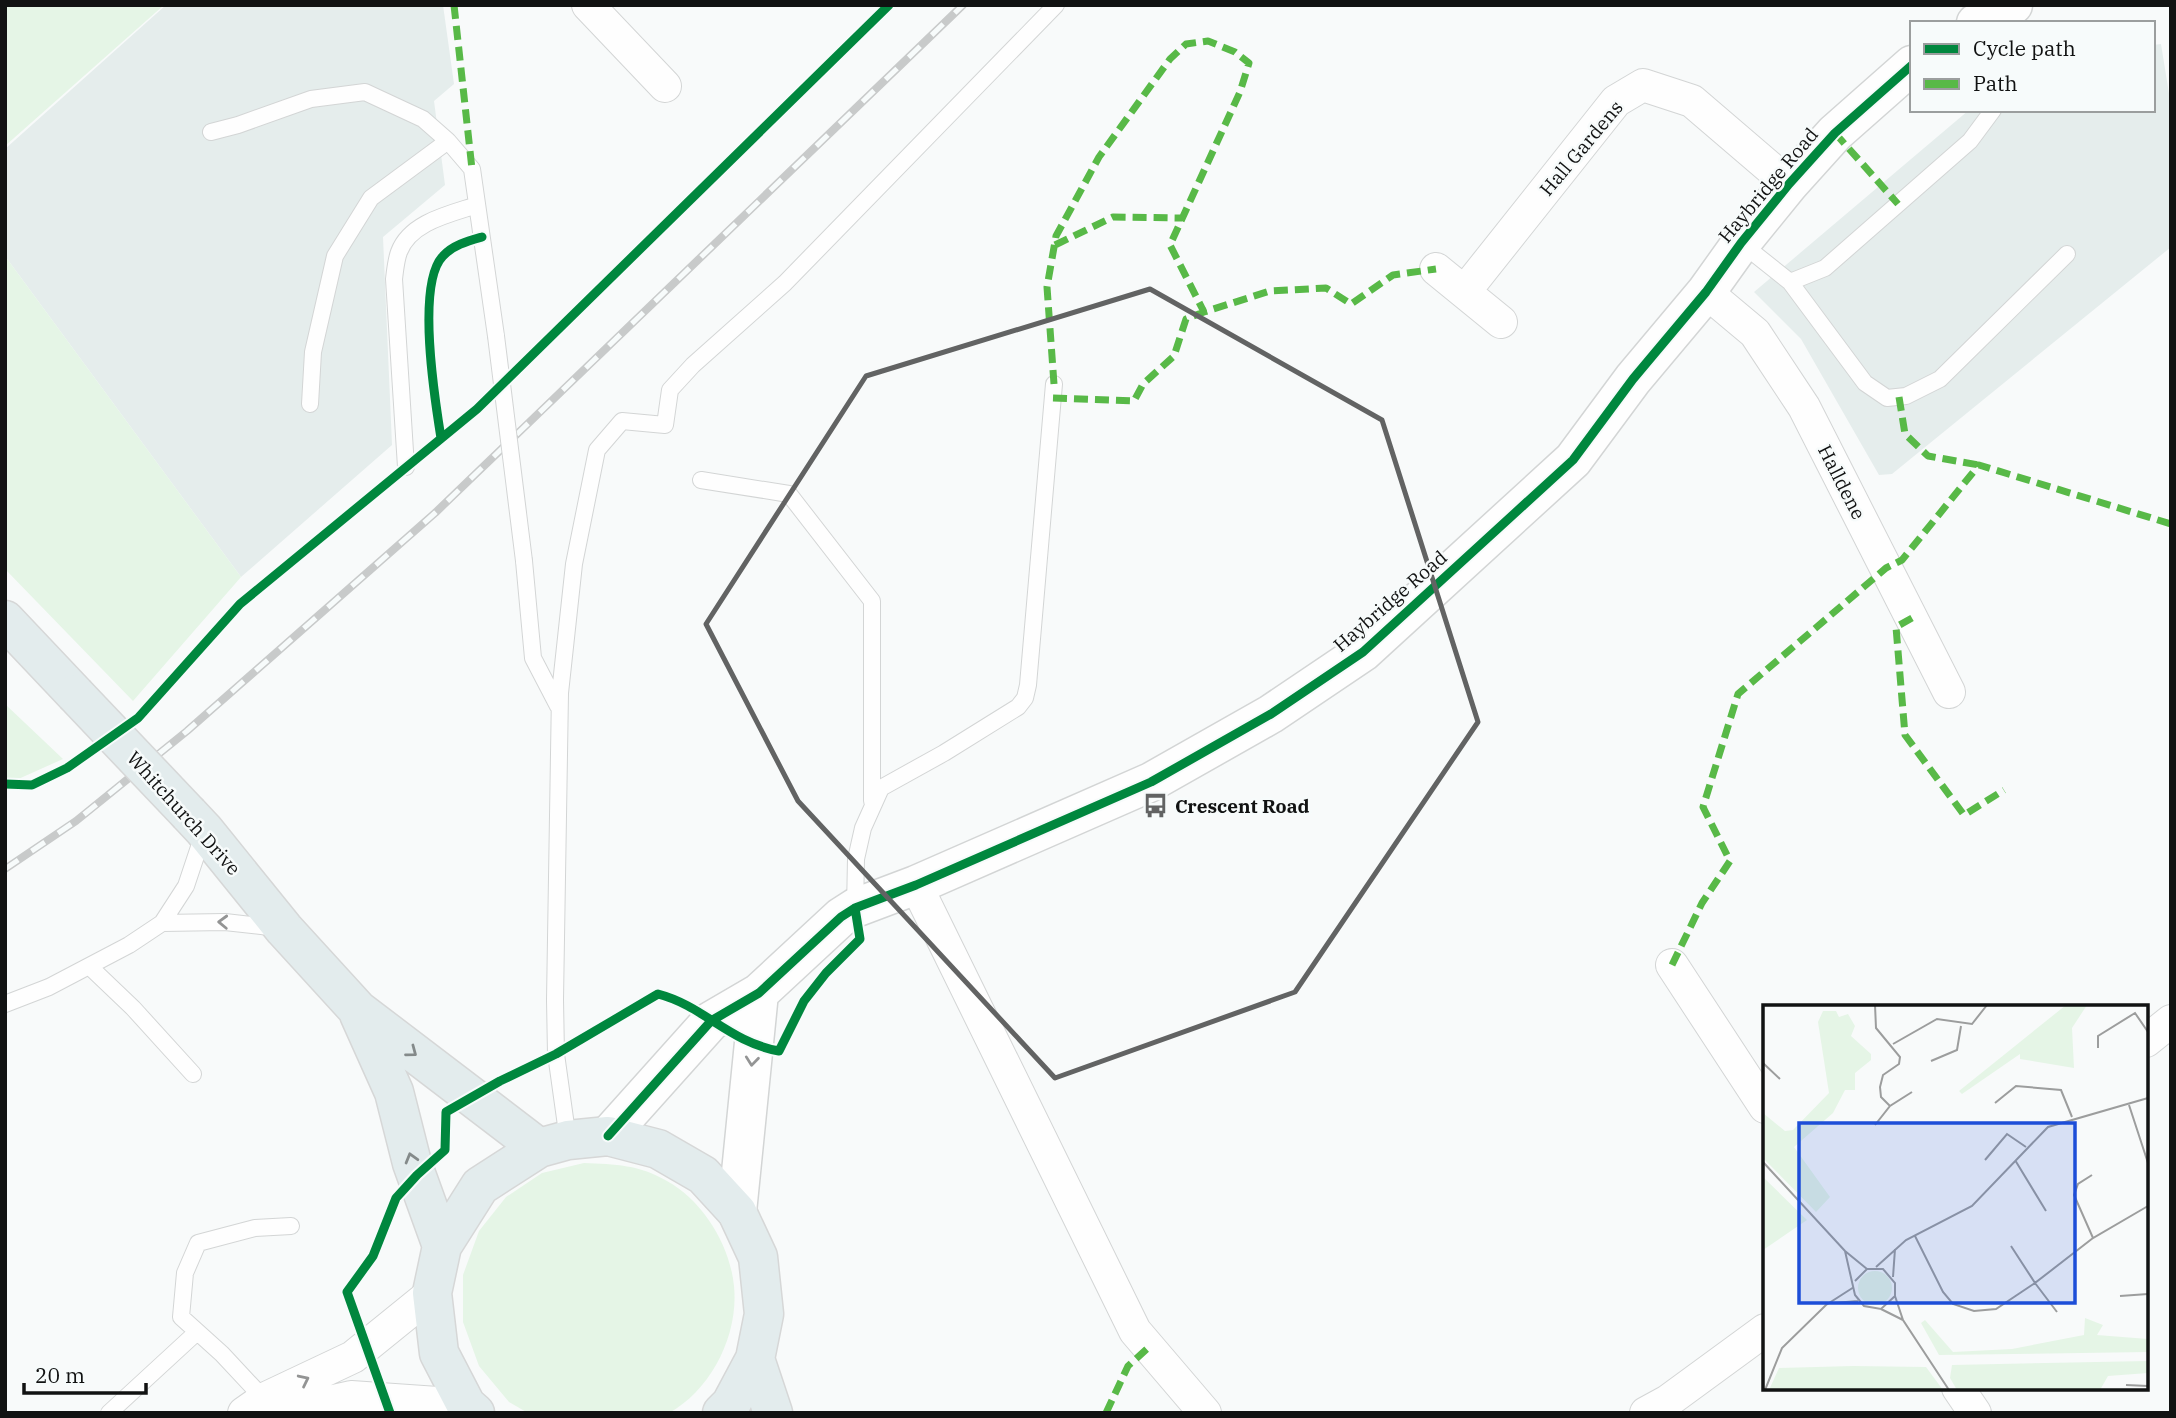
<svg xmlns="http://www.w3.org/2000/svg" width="2176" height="1418" font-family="'IBM Plex Serif',serif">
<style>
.built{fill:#e5edec}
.green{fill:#e5f5e6}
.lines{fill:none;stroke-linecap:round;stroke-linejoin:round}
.service-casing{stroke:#d3d5d5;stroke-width:18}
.minor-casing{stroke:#d3d5d5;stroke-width:34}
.tertiary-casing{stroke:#d3d5d5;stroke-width:41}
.primary-casing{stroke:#d6d7d7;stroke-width:41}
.service{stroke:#fefefe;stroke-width:16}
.minor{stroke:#fefefe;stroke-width:32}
.tertiary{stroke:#fefefe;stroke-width:38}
.primary{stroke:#e3eced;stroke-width:38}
.rail-casing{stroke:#c8caca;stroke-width:8}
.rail{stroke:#f7fbfb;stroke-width:5;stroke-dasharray:16;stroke-linecap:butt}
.service-bridge-casing{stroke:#d3d5d5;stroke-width:18;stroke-linecap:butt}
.primary-bridge-casing{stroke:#d6d7d7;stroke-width:41;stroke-linecap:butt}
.service-bridge{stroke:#fefefe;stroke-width:16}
.primary-bridge{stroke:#e3eced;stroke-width:38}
.quiet{stroke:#58b947;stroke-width:7;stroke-dasharray:14 7;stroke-linecap:butt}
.cycleway-casing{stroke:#f7fbfb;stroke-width:13}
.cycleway{stroke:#00873e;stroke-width:9}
.oneway{stroke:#939494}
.oneway2{stroke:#848a8a}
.marked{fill:none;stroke:#626363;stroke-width:5;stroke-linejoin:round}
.labels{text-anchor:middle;stroke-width:5;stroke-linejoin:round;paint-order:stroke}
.street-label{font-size:19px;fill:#111212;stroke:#f7fbfb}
.poi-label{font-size:19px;font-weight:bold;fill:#111212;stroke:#f7fbfb;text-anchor:start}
.inset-road{fill:none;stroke:#9c9d9d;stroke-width:2}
.view{fill:#1d4ed8;fill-opacity:0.15;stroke:#1d4ed8;stroke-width:3.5}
.inset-edge{fill:none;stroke:#111212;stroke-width:3.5}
</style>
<rect width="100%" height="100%" fill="#f8fafa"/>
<!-- built -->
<path class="built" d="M 166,5 L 443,5 L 454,84 L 434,101 L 445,185 L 383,237 L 392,445 L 241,577 L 5,256 L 5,149 Z
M 2161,44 L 2171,106 L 2171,247 L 1892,474 L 1879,475 L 1801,339 L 1754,292 L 1969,110 L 2153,110 L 2153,45 Z"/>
<!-- green -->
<path class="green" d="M 5,5 L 164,5 L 5,146 Z
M 5,256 L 241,577 L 133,701 L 5,569 Z
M 5,704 L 63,759 L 5,785 Z
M 584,1163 C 615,1164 640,1165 667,1181 C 703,1201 730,1245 734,1286 C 739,1335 711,1390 669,1413 L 528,1413 L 509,1402 L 479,1366 L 463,1322 L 463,1275 L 479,1231 L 506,1197 L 542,1173 Z"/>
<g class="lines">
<defs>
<path id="service" d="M 211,132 L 238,125 L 311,99 L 365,92 L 423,119 L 448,141 L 472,169 L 496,336
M 1741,243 L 1790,282 L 1825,268 L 1970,141 L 1993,110
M 1790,282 L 1865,383 L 1887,398 L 1906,396 L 1940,379 L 2067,254
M 310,404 L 313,352 L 335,256 L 371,198 L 448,141
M 406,467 L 394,279 C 395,271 396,260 399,252 C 410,222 450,214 477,205
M 701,480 L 789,494 L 872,601 L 872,801
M 524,561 L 533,658 L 558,706
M 855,908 L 856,859 L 863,828 L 881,788 L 944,753 L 1018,707 L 1025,698 L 1028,685 L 1054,384
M 162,923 L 225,922 L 278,928
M 89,966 L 133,1008 L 193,1074
M 5,1004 L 49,987 L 129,945 L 162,923 L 186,886 L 204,832
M 568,1140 L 556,1054 L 555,1000 L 560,693 L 574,564 L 597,450 L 622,421 L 665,425 L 670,390 L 693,365 L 785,283 L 1056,5
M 264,1399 L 222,1354 L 181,1317 L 185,1273 L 198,1243 L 255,1228 L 291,1226
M 109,1413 L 197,1332"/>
<path id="minor" d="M 588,5 L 665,86
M 1436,269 L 1501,322
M 1465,291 L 1616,101 L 1643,85 L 1692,101 L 1789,184
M 1706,292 L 1755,333 L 1804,407 L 1949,692
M 916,885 L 1135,1331 L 1205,1413
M 1672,965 L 1765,1107
M 2146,1041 L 2171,1021
M 1958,1388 L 1975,1413
M 244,1413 L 264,1399 L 353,1357 L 432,1293
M 280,1413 L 351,1397 L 466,1405
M 1646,1413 L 1668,1401 L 1765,1330"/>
<path id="tertiary" d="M 1976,23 L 2013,5
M 608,1136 L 711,1021 L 759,993 L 841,917 L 855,908 L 916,885 L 1151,782 L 1271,714 L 1363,652 L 1573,460 L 1633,379 L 1706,292 L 1741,243 L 1789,184 L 1835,133 L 1912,65
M 737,1212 L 759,993"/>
<path id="primary" d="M 5,620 L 75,694
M 189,814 L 204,830 L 284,929 L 358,1010 L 539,1148
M 359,1014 L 394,1092 L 412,1163 L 442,1246
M 755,1359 L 773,1413
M 475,1413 L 466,1405 L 439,1353 L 432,1293 L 442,1246 L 480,1186 L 539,1148 L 568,1140 L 608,1136 L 658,1149 L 703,1175 L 737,1212 L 758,1257 L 764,1314 L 755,1359 L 731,1404 L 722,1413"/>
</defs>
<!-- service casing -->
<use href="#service" class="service-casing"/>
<!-- minor casing -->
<use href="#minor" class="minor-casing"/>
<!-- tertiary casing -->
<use href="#tertiary" class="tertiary-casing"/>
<!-- primary casing -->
<use href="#primary" class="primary-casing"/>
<!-- service -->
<use href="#service" class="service"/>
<!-- minor -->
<use href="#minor" class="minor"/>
<!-- tertiary -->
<use href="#tertiary" class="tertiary"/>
<!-- primary -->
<use href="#primary" class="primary"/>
<defs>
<path id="rail" d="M 5,869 L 76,821 L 187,731 L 435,513 L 963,5"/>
</defs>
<!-- rail casing -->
<use href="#rail" class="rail-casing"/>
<!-- rail -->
<use href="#rail" class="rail"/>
<defs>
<path id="service-bridge" d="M 496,336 L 524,561"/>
<path id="primary-bridge" d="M 75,694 L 189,814"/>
</defs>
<!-- service-bridge casing -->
<use href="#service-bridge" class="service-bridge-casing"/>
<!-- primary-bridge casing -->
<use href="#primary-bridge" class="primary-bridge-casing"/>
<!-- service-bridge -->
<use href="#service-bridge" class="service-bridge"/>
<!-- primary-bridge -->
<use href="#primary-bridge" class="primary-bridge"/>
<!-- quiet -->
<path class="quiet" d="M 454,5 L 472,169
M 1835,133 L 1898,204
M 1055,245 L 1113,217 L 1182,218
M 1054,384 L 1047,287 L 1056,236 L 1099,157 L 1170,59 L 1186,44 L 1208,41 L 1235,52 L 1249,63 L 1240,92 L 1170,245 L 1204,312 L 1270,291 L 1326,288 L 1351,304 L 1393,275 L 1436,269
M 1899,397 L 1905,434 L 1928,456 L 1979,465
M 1053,398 L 1134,401 L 1143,384 L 1174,356 L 1186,319 L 1204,312
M 1912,618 L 1896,627 L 1905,735 L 1964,815 L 2004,790
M 1672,965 L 1702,903 L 1730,861 L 1703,807 L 1738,694 L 1886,568 L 1902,560 L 1979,465 L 2171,524
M 1106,1413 L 1128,1366 L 1149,1347"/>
<defs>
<path id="cycleway" d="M 441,438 C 435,401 416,284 443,256 C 453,245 468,241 482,237
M 5,784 L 32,785 L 67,768 L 138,718 L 240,604 L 477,409 L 889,5
M 608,1136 L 711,1021 L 759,993 L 841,917 L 855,908 L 916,885 L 1151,782 L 1271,714 L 1363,652 L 1573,460 L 1633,379 L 1706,292 L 1741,243 L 1789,184 L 1835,133 L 1912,65
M 390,1413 L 347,1292 L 373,1256 L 396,1198 L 417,1175 L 445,1150 L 446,1112 L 500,1081 L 556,1054 L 658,994 C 704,1006 729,1042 779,1051 L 804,1001 L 826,973 L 860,939 L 855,908"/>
</defs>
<!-- cycleway casing -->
<use href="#cycleway" class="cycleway-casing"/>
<!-- cycleway -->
<use href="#cycleway" class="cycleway"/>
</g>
<!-- one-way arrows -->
<defs><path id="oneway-chevron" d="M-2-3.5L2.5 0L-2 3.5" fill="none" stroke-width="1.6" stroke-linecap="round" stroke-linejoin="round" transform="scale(1.75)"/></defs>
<g class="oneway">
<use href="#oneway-chevron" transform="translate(223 922) rotate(-178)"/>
<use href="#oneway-chevron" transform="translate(752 1061) rotate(96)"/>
<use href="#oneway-chevron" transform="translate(304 1380) rotate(-26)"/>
</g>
<g class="oneway2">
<use href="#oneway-chevron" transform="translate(412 1052) rotate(37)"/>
<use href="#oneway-chevron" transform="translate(411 1158) rotate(-106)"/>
</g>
<!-- marked area -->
<path class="marked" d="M 1150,289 L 1382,420 L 1478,722 L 1295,992 L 1055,1078 L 798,801 L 706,624 L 866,376 Z"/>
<!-- icons -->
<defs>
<symbol id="bus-bare" viewBox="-9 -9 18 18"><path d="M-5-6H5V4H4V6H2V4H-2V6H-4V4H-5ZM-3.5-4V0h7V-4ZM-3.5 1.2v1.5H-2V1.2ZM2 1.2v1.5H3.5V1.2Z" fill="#626363" stroke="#f7fbfb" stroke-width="2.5" paint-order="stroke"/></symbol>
</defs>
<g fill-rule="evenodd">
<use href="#bus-bare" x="1138" y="788" width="35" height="35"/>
</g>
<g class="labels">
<!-- street labels -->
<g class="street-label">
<text transform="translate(1581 148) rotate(-50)" y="7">Hall Gardens</text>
<text transform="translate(1768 185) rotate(-50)" y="7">Haybridge Road</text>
<text transform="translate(1842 482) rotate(63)" y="7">Halldene</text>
<text transform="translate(1390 601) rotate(-41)" y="7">Haybridge Road</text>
<text transform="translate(184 813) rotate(48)" y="7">Whitchurch Drive</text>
</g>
<!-- poi labels -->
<g class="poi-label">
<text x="1175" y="813">Crescent Road</text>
</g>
</g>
<!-- overview -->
<g transform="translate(1763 1005)">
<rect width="385" height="385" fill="#f8fafa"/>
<path d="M 303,0 L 324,0 L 309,23 L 311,63 L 257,54 L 257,49 L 199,89 L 196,86 ZM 60,6 L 73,6 L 76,12 L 85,9 L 92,21 L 88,31 L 108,49 L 108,55 L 92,68 L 92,85 L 82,85 L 70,108 L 31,142 L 67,192 L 53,207 L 0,153 L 0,108 L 22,126 L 30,125 L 66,88 L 55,17 ZM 0,172 L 44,215 L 0,245 ZM95 283a17 17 0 1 1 34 0a17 17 0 1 1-34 0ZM 322,313 L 340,320 L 334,330 L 385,334 L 385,347 L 176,350 L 158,318 L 162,315 L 190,347 L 249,344 L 321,330 ZM 385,356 L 385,368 L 345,371 L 337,385 L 194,385 L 187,373 L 189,360 ZM 90,361 L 163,362 L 180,385 L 6,385 L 16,363 Z" fill="#e5f5e6"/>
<path class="inset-road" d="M 112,0 L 113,23 L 137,52 L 136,59 L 120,70 L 117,82 L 118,92 L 127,101M 130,39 L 174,14 L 209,19 L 224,0M 335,43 L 335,31 L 372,8 L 385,27M 168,56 L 194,45 L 198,21M 0,58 L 17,74M 232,98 L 253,81 L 298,85 L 309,112M 366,100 L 385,158M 112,120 L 127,101 L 149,87M 222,155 L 244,129 L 263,142M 252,155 L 283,206M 0,157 L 82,246 L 104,264M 329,170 L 315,179 L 311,190 L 330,233 L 385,201M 152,231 L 180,287 L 190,299 L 211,306 L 233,304 L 272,278 L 248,241M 82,246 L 92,290 L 101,301 L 118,304 L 132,291 L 132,278 L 120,264 L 104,264 L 92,276M 113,262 L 143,235 L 209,201 L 285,122 L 385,93M 130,272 L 132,244M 132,291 L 140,315 L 186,385M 357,291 L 385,289M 71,298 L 95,296M 118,304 L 140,315M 294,307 L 272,278 L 330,233M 363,380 L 385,381M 2,385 L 19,343 L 63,300 L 91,282"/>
<path class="view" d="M 36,118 L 312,118 L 312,298 L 36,298 Z"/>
<rect width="385" height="385" class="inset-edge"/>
</g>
<!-- border -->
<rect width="2176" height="1418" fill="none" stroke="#111212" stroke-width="14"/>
<!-- legend -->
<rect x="1910" y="21" width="245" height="91" fill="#f7fbfb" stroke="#9b9e9e" stroke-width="2"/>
<rect x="1924" y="44" width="35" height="10" fill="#00873e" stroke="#9b9e9e" stroke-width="2"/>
<text x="1973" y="56" font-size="21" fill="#111212">Cycle path</text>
<rect x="1924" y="79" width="35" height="10" fill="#58b947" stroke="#9b9e9e" stroke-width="2"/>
<text x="1973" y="91" font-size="21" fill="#111212">Path</text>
<!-- scale -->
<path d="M24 1383v10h122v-10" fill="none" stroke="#111212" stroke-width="3.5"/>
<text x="35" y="1383" font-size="21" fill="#111212" stroke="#f7fbfb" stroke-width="5" paint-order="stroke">20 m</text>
</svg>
